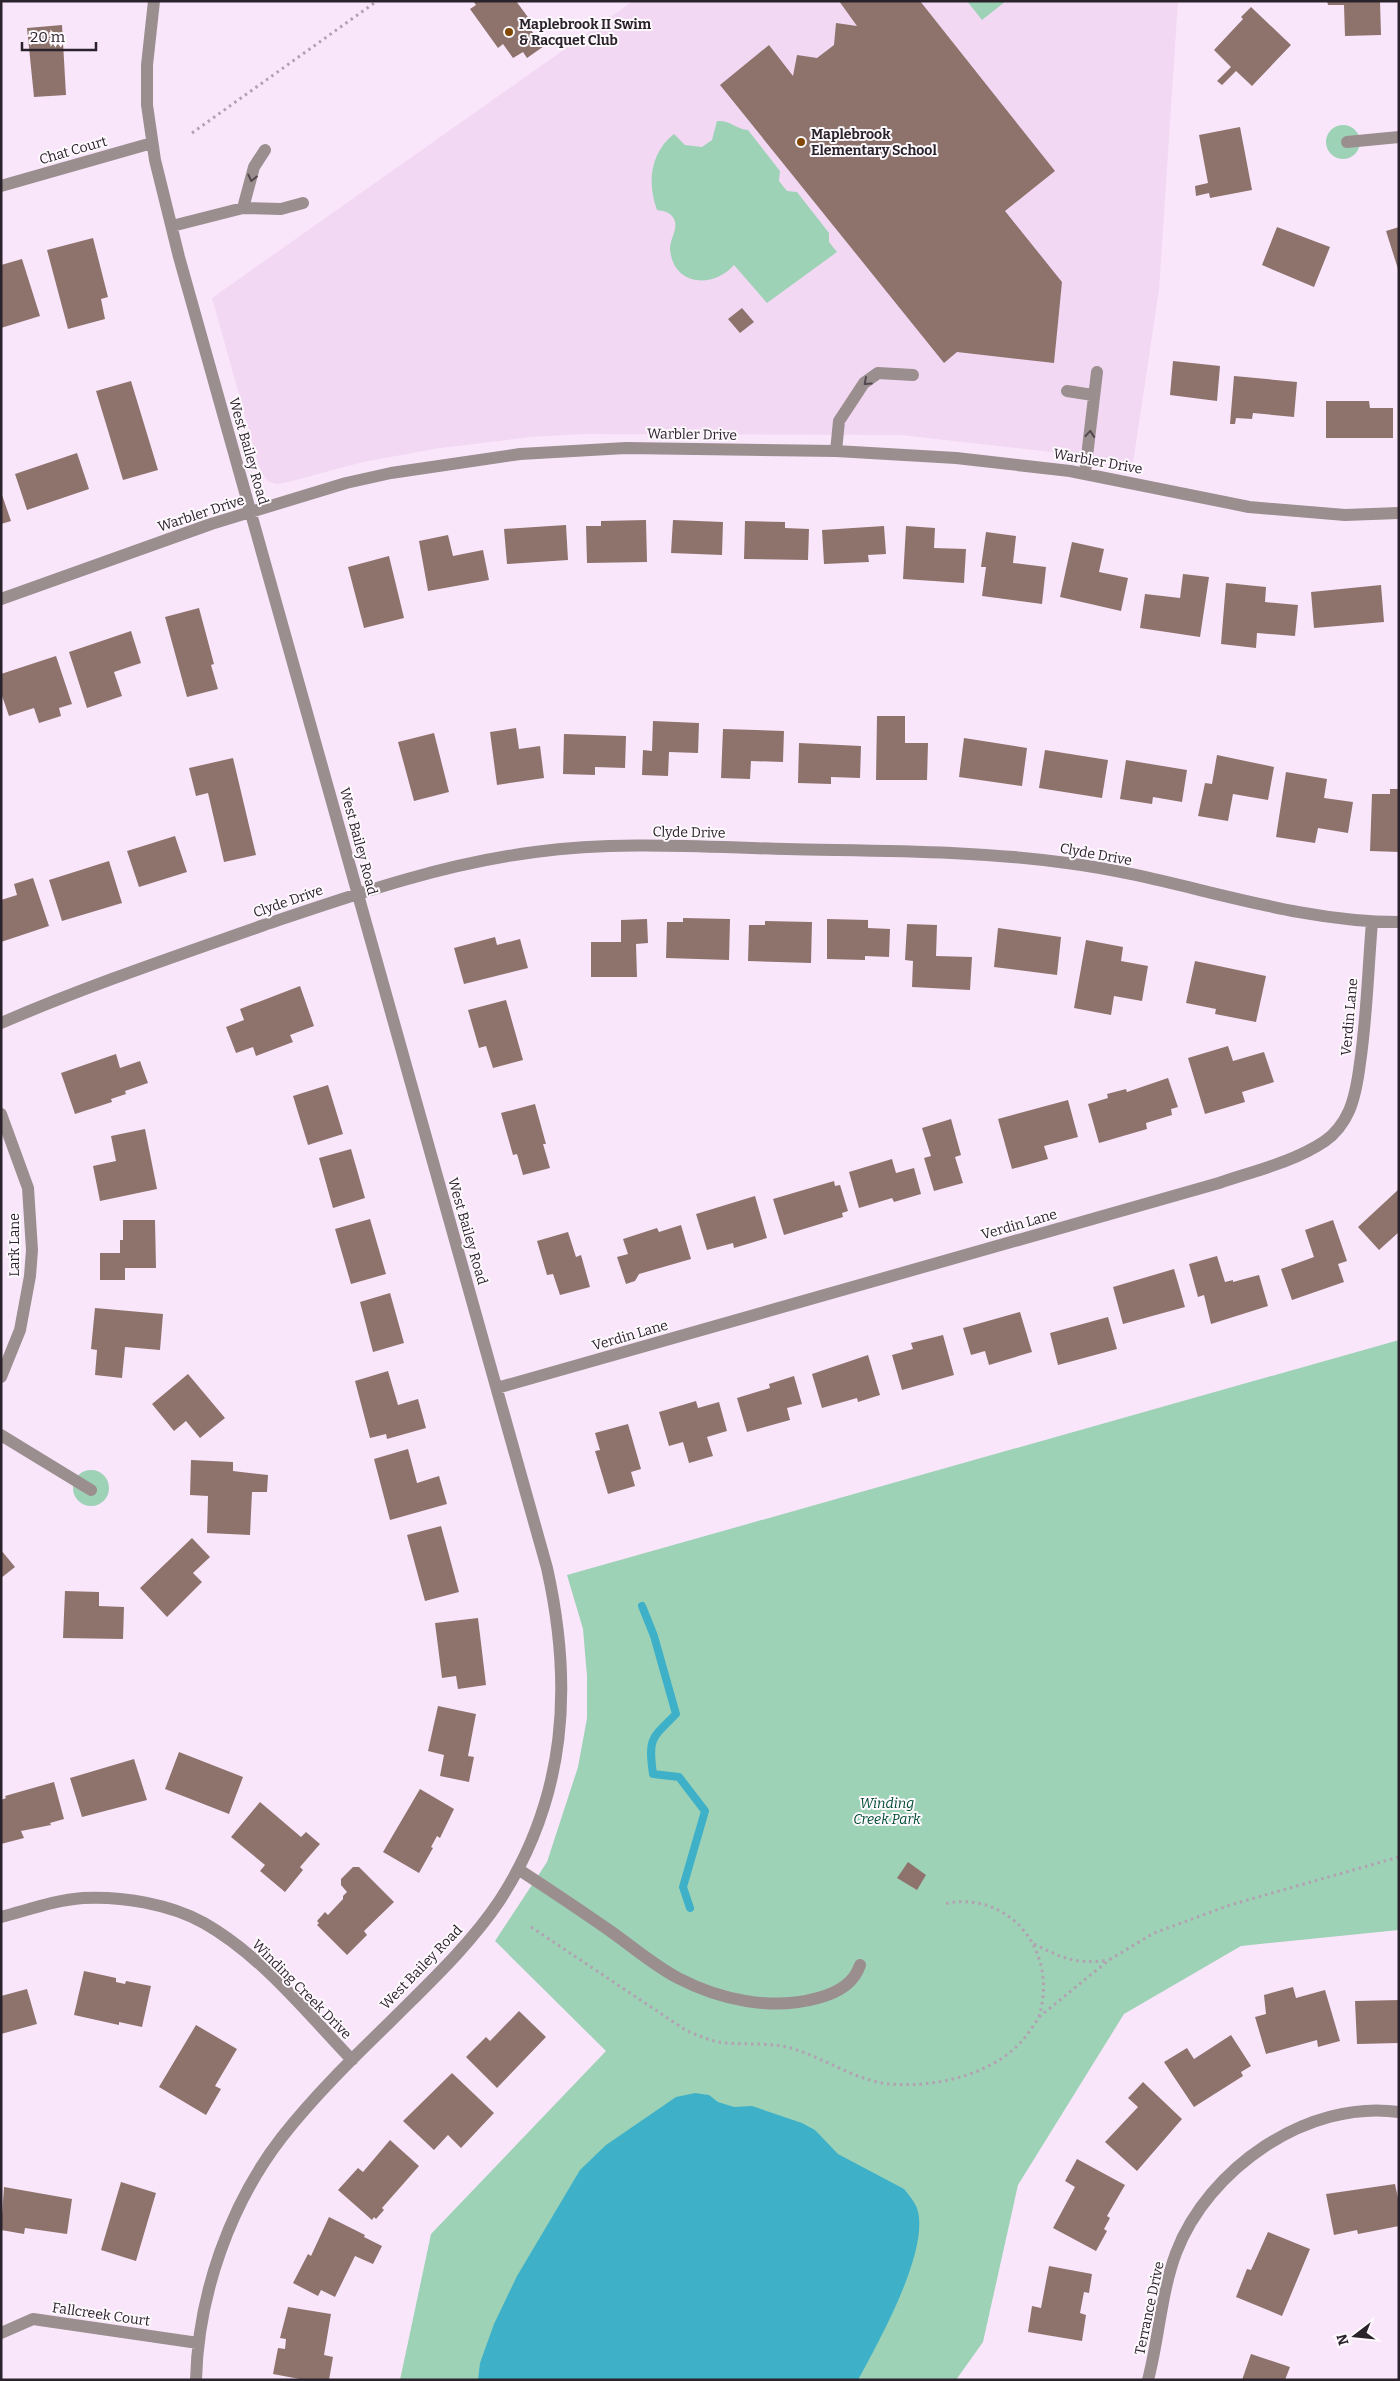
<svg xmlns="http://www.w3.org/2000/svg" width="1400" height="2381" font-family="Bitter,serif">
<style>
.built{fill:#f2d8f3}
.green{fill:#9ed2b7}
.water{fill:#3eb1c8}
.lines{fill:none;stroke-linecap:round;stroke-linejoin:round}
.stream{stroke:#3eb1c8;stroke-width:8}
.building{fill:#8e736d}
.path{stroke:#b1a1b1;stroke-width:3;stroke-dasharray:2.5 4;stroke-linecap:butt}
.minor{stroke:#9b8e8f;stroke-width:12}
.oneway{stroke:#52484e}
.poi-dot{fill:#834702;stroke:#fdf9fd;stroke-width:2}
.labels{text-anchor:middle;stroke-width:4;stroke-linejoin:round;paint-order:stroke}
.poi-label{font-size:14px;font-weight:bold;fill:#2b232b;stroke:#fdf9fd;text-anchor:start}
.street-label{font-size:14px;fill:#2b232b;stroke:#fdf9fd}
.park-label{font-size:14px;font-style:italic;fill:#014d32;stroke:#fdf9fd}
</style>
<rect width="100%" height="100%" fill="#fae6fb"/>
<!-- built -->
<path class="built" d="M 633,1 L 1178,1 L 1159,290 L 1133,463 L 1113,459 L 901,435 L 580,434 L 532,437 L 440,448 L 363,462 L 288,482 L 277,484 L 269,482 L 263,475 L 259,466 L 212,298 Z"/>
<!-- green -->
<path class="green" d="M 967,1 L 1006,1 L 982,20 Z
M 717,121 C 730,120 736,129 748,130 L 780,171 L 779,181 L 787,191 L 797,192 L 829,233 L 829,242 L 837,252 L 767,303 L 734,265 C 713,289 673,286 670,249 C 670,239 677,231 675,222 C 673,213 665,211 657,210 C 647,183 650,153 674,134 L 685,145 L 702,147 L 712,140 Z
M1326 142a17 17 0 1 1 34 0a17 17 0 1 1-34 0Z
M 1399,1340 L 1399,1930 L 1241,1946 L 1124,2014 L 1018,2185 L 983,2342 L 956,2380 L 400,2380 L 431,2234 L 606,2051 L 495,1941 L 547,1862 L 578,1767 L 587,1718 L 587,1676 L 583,1629 L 567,1575 Z
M73 1488a18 18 0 1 1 36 0a18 18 0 1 1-36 0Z"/>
<!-- water -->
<path class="water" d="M 695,2093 L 709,2095 L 718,2102 L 734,2107 L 752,2106 L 802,2123 L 815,2130 L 838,2154 L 904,2189 C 909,2195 914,2201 917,2208 C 931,2249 878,2343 858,2380 L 478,2380 L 480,2363 L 494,2324 L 517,2276 L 580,2170 L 606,2145 L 676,2097 Z"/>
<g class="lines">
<!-- stream -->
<path class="stream" d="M 642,1606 L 654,1636 L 676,1714 C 651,1739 648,1738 653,1774 L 679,1777 L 705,1811 L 683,1887 L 690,1908"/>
</g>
<!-- building -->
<path class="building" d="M 473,1 L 516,1 L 533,24 L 529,27 L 538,40 L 542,37 L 547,44 L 527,58 L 523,52 L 513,58 L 503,44 L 498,48 L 470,9 L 476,5 Z
M 839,1 L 920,1 L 1055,171 L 1005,211 L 1062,282 L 1054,363 L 957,352 L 944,363 L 720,85 L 769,45 L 793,76 L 797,55 L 817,58 L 834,45 L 836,23 L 857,26 Z
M 1327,1 L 1380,1 L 1381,35 L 1345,36 L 1344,5 L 1328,5 Z
M 1251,7 L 1291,45 L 1252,86 L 1236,71 L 1222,85 L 1217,81 L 1231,67 L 1214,50 L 1243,19 L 1241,17 Z
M 62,25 L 66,95 L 34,97 L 27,28 Z
M 1240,127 L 1252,190 L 1210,198 L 1209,193 L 1196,196 L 1195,186 L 1208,183 L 1199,135 Z
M 1277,227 L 1330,247 L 1314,287 L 1262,265 Z
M 1399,227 L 1399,269 L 1398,269 L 1386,231 Z
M 93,238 L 108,297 L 101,299 L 105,319 L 68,329 L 47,250 Z
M 22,259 L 40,316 L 1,328 L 1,265 Z
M 742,308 L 754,322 L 740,333 L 728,319 Z
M 1173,361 L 1220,366 L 1217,401 L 1170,395 Z
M 1234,376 L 1297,382 L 1294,417 L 1253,413 L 1252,419 L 1236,418 L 1235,424 L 1230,424 Z
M 131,381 L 158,470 L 123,480 L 96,391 Z
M 1326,401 L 1369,401 L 1370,408 L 1393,408 L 1393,438 L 1326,438 Z
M 77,453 L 89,489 L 27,510 L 15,474 Z
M 1,492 L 11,521 L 1,524 Z
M 646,520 L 647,562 L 587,563 L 586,526 L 601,526 L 601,521 Z
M 673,520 L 723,522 L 722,555 L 671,553 Z
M 745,521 L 785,522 L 785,528 L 809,529 L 808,560 L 744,559 Z
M 566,525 L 568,560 L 507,564 L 504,529 Z
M 884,526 L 886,554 L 868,555 L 869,562 L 824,564 L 822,530 Z
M 906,526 L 935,528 L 934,548 L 966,549 L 964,583 L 903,579 Z
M 986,532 L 1016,536 L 1013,563 L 1046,567 L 1042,604 L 982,596 L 986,567 L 981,567 Z
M 448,535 L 453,556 L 483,550 L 489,580 L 428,591 L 419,541 Z
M 1072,542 L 1104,549 L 1099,572 L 1128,578 L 1121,611 L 1060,597 Z
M 389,556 L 404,618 L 364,628 L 348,567 Z
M 1183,574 L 1209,577 L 1200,637 L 1140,628 L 1145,594 L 1180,598 Z
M 1226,583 L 1266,587 L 1265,602 L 1298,605 L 1295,636 L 1257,633 L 1256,648 L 1221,644 Z
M 1381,585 L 1384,622 L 1314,628 L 1311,592 Z
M 199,608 L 214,664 L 211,665 L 218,689 L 187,697 L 165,617 Z
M 131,631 L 141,663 L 114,672 L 122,696 L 87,708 L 69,652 Z
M 56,656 L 72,704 L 59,708 L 61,716 L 39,723 L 34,708 L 9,716 L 1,693 L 1,674 Z
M 877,716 L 905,716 L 905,743 L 928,743 L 927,780 L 876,780 Z
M 653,721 L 699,723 L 698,753 L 669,752 L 668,776 L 642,775 L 643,750 L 652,751 Z
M 516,728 L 519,749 L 540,746 L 544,778 L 497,785 L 490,732 Z
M 723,729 L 784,731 L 783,762 L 751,761 L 750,779 L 721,778 Z
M 434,733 L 449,792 L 414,801 L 398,742 Z
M 564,734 L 626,736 L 625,768 L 595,767 L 595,775 L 563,774 Z
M 964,738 L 1027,748 L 1022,786 L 959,777 Z
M 799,743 L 861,746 L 860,778 L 831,777 L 831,784 L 798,783 Z
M 1045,750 L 1108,760 L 1102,798 L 1039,788 Z
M 1217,755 L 1274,767 L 1268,800 L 1233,794 L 1228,821 L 1198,816 L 1205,783 L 1212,784 Z
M 233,758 L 256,855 L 224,862 L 208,793 L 196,796 L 189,768 Z
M 1126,760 L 1187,770 L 1182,802 L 1153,797 L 1152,804 L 1120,799 Z
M 1286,772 L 1327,779 L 1324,798 L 1353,802 L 1348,833 L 1318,828 L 1315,843 L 1276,837 Z
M 1390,789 L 1399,789 L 1399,852 L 1370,851 L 1372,794 L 1390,794 Z
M 175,836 L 187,872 L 139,887 L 127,851 Z
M 109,861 L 122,903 L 62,921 L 49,880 Z
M 33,878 L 49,926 L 1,942 L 1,900 L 17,895 L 14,884 Z
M 683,918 L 730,919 L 729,960 L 666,958 L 667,922 L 683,922 Z
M 647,919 L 648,943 L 636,944 L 637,977 L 591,977 L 591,942 L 621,942 L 621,920 Z
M 827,919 L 868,920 L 868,928 L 890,929 L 889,957 L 865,956 L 865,960 L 827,959 Z
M 765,921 L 812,922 L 811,963 L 748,961 L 749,925 L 765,925 Z
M 907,924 L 937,925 L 936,956 L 972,957 L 970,990 L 912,987 L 913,961 L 905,960 Z
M 998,928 L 1061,937 L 1057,975 L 994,967 Z
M 495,937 L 497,945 L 520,939 L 528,968 L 464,984 L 454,948 Z
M 1086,940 L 1123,947 L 1121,961 L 1148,966 L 1142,1001 L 1114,996 L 1111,1015 L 1074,1008 Z
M 1195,961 L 1266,976 L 1256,1022 L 1215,1014 L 1216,1009 L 1186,1003 Z
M 300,986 L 314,1026 L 290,1035 L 293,1042 L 256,1056 L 253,1047 L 236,1053 L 226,1027 L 244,1020 L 240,1009 Z
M 506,1000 L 523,1060 L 493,1068 L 486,1046 L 479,1048 L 468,1010 Z
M 1228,1046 L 1233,1061 L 1264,1052 L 1274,1082 L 1242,1092 L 1245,1102 L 1205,1114 L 1188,1058 Z
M 116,1054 L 120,1068 L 140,1061 L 148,1083 L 125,1091 L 126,1094 L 111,1099 L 112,1102 L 75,1114 L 61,1073 Z
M 1168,1078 L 1178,1107 L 1171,1109 L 1172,1115 L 1146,1123 L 1147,1129 L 1099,1143 L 1088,1104 L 1108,1098 L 1107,1094 L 1126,1089 L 1127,1092 Z
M 328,1085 L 343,1134 L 308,1145 L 293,1096 Z
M 1068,1100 L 1078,1137 L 1044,1146 L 1048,1159 L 1012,1169 L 998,1119 Z
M 535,1104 L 546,1144 L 543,1144 L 550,1168 L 523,1175 L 517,1154 L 513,1155 L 501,1113 Z
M 951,1119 L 961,1155 L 955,1157 L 963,1183 L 934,1191 L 924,1158 L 931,1156 L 922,1128 Z
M 145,1129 L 157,1189 L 100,1201 L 93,1166 L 116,1161 L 111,1136 Z
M 351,1149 L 365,1198 L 333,1208 L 319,1158 Z
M 892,1159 L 896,1173 L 914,1168 L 921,1194 L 894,1202 L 892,1198 L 859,1208 L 849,1172 Z
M 834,1181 L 835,1186 L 840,1185 L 848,1211 L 842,1213 L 843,1217 L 784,1235 L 773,1199 Z
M 1399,1189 L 1399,1232 L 1379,1250 L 1358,1227 Z
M 755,1196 L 767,1238 L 734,1248 L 733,1243 L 707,1250 L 696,1214 Z
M 370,1219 L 386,1274 L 351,1284 L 335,1229 Z
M 123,1220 L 155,1220 L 156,1268 L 125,1268 L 125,1280 L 100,1280 L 100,1253 L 120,1253 L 120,1240 L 123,1240 Z
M 1333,1220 L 1347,1261 L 1338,1264 L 1344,1282 L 1292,1300 L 1281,1269 L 1314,1257 L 1305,1230 Z
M 681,1225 L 691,1259 L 639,1274 L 635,1281 L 626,1284 L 617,1257 L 628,1254 L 623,1239 L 657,1228 L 659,1232 Z
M 568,1232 L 576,1257 L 581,1255 L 590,1287 L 560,1295 L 553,1274 L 547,1275 L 537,1241 Z
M 1217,1256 L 1225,1282 L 1233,1280 L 1233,1282 L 1259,1275 L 1268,1306 L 1211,1324 L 1204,1295 L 1198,1297 L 1189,1264 Z
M 1174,1269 L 1185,1307 L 1123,1324 L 1113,1287 Z
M 390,1293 L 404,1343 L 373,1352 L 360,1302 Z
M 95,1308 L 163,1314 L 160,1350 L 125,1347 L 122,1378 L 95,1375 L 97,1350 L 91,1349 Z
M 1020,1312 L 1032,1352 L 989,1365 L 985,1351 L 971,1355 L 963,1328 Z
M 1108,1317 L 1117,1349 L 1058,1365 L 1050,1333 Z
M 943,1335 L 954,1375 L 902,1390 L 892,1355 L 913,1349 L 911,1343 Z
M 868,1355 L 880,1395 L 858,1402 L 857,1398 L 822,1408 L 812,1374 Z
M 388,1371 L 398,1405 L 418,1399 L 426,1428 L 387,1439 L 386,1434 L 370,1438 L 355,1381 Z
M 188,1374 L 225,1418 L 200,1438 L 186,1421 L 174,1431 L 152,1404 Z
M 794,1376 L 802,1404 L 787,1408 L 790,1420 L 747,1432 L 737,1398 L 770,1388 L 769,1384 Z
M 696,1401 L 698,1408 L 719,1402 L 727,1431 L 707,1437 L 713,1456 L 689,1463 L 683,1442 L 669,1446 L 659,1412 Z
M 628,1424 L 641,1469 L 631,1472 L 635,1486 L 608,1494 L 595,1451 L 600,1450 L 595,1433 Z
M 408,1449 L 417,1483 L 439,1476 L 447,1504 L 390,1520 L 374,1459 Z
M 191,1460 L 233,1462 L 233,1471 L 268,1475 L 267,1492 L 252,1492 L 250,1535 L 207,1533 L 208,1496 L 190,1495 Z
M 441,1526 L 459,1592 L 425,1601 L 407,1535 Z
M 192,1538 L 210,1557 L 193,1573 L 202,1582 L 167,1617 L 140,1588 Z
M 1,1550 L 15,1567 L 1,1578 Z
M 65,1591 L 99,1592 L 99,1606 L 124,1607 L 123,1639 L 63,1638 Z
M 478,1618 L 486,1685 L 458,1689 L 456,1676 L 442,1678 L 435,1623 Z
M 438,1706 L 476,1714 L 468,1756 L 474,1757 L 469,1782 L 440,1776 L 444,1755 L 428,1751 Z
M 179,1752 L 243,1777 L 229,1814 L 165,1789 Z
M 134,1759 L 147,1800 L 82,1817 L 70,1778 Z
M 54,1782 L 64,1819 L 50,1823 L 51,1825 L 21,1831 L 24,1838 L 1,1844 L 1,1800 L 6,1798 L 5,1796 Z
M 420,1789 L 454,1809 L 440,1838 L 437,1836 L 431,1847 L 433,1848 L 419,1873 L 383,1852 Z
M 260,1802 L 301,1837 L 306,1832 L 320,1844 L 300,1867 L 303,1870 L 285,1892 L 260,1871 L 265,1865 L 231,1837 Z
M 908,1862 L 926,1875 L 917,1890 L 897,1878 Z
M 353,1867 L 359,1867 L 394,1902 L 364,1931 L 367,1935 L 347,1955 L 317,1925 L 319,1923 L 317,1921 L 325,1912 L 328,1915 L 343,1899 L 343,1896 L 347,1892 L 341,1885 L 341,1879 Z
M 84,1971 L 116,1978 L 116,1982 L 125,1984 L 126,1981 L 151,1986 L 142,2027 L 119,2022 L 119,2025 L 74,2015 Z
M 1293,1987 L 1296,1998 L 1325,1990 L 1340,2041 L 1318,2047 L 1317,2040 L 1266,2054 L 1255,2017 L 1266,2014 L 1264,1995 Z
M 27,1989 L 37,2024 L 1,2034 L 1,1996 Z
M 1399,2000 L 1399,2043 L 1357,2044 L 1355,2001 Z
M 519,2011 L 546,2037 L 497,2088 L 466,2057 L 486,2037 L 490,2041 Z
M 196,2025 L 237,2049 L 215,2086 L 221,2089 L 206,2115 L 159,2087 Z
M 1231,2035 L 1251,2066 L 1241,2072 L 1243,2076 L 1194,2107 L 1164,2062 L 1187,2048 L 1194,2059 Z
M 452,2073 L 494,2113 L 461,2148 L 448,2135 L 434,2150 L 403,2121 Z
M 1143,2082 L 1182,2119 L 1137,2171 L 1105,2142 L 1138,2107 L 1128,2098 Z
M 390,2140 L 419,2166 L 382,2208 L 384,2210 L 376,2219 L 374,2217 L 372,2220 L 338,2190 L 358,2168 L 363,2172 Z
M 1077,2159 L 1125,2185 L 1107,2216 L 1110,2218 L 1104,2229 L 1107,2231 L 1096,2251 L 1053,2228 L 1075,2187 L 1065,2181 Z
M 121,2182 L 156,2193 L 136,2261 L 101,2250 Z
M 1395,2184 L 1399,2203 L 1399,2226 L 1358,2234 L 1357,2230 L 1334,2235 L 1326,2194 Z
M 4,2187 L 72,2199 L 67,2234 L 25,2228 L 24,2234 L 1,2230 Z
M 329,2217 L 365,2235 L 364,2237 L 382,2246 L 373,2264 L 355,2256 L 335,2297 L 321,2290 L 318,2296 L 293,2283 L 308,2254 L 311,2256 Z
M 1268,2232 L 1310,2249 L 1282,2316 L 1236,2297 L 1247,2269 L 1251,2270 Z
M 1049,2266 L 1092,2274 L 1089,2293 L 1084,2292 L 1080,2313 L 1086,2315 L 1082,2341 L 1028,2332 L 1032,2306 L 1041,2308 Z
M 288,2307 L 331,2314 L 324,2355 L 333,2357 L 329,2380 L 305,2380 L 273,2374 L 278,2348 L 285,2349 L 286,2339 L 280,2338 Z
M 1251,2354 L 1290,2367 L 1285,2380 L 1242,2380 Z"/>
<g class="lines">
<!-- path -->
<path class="path" d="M 192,133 L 377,1
M 531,1927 L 687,2031 C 700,2036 712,2042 726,2043 C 749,2045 772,2042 794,2049 C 826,2059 855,2080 889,2084 C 937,2088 1000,2074 1029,2032 C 1032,2027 1037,2022 1039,2016 C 1059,1952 1010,1889 943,1904
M 1034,1944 C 1062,1958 1077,1965 1109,1960
M 1039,2017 L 1109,1960 L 1154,1933 L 1230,1905 L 1399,1857"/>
<!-- minor -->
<path class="minor" d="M 154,1 L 147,65 L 147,105 L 155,160 L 179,257 L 547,1568 C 573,1685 567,1796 500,1900 C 470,1945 429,1983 391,2021 C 353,2058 315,2095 282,2137 C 230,2204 198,2295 196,2380
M 1347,142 L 1399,137
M 1,186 L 152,143
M 243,208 L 254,167 L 265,150
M 172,226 L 243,208 L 281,209 L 303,203
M 1067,391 L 1093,395
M 836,451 L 839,421 L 864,383 L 878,373 L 913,375
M 1085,473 L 1097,372
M 1,599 L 211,524 L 346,483 L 391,473 L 520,454 L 626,448 L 836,451 L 956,458 L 1070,471 L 1249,507 L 1345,515 L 1399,513
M 1,1023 C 87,986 176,956 264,925 C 353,895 441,864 535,852 C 618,841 703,847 786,849 C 879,851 974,850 1067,863 C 1178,877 1285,922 1399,922
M 1,1114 L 28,1188 L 32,1250 L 30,1276 L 20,1330 L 1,1377
M 497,1388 L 1219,1183 C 1254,1171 1294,1162 1325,1141 C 1335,1134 1344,1122 1349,1111 C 1355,1097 1358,1079 1360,1063 C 1367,1016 1368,969 1372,922
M 1,1435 L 91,1490
M 518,1869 C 550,1890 582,1911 613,1933 C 634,1948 655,1966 678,1978 C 720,2000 772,2011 818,1998 C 837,1993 854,1984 860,1965
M 1,1917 C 28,1910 55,1900 83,1898 C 122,1896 170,1904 204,1923 C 262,1956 307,2013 352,2060
M 1,2333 L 33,2319 L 198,2343
M 1148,2380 C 1159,2338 1161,2293 1176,2253 C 1208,2169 1307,2099 1399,2112"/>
</g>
<!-- one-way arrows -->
<defs><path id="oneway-chevron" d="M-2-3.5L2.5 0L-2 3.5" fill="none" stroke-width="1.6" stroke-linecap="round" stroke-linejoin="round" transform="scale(1.25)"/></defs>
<g class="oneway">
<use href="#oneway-chevron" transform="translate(252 178) rotate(103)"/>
<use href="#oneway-chevron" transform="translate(867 382) rotate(138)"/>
<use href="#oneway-chevron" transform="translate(1090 434) rotate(-85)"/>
</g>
<!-- markers -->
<g class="poi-dot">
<circle cx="509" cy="32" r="5"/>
<circle cx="801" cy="142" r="5"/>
</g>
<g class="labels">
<!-- poi labels -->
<g class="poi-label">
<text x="519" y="29">Maplebrook II Swim<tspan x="519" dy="16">&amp; Racquet Club</tspan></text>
<text x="811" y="139">Maplebrook<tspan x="811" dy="16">Elementary School</tspan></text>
</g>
<!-- street labels -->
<g class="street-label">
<text transform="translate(73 150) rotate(-16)" y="5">Chat Court</text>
<text transform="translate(692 434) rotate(1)" y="5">Warbler Drive</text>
<text transform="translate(249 451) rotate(74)" y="5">West Bailey Road</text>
<text transform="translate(1098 461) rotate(10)" y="5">Warbler Drive</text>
<text transform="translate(201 513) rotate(-18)" y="5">Warbler Drive</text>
<text transform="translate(689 832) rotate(1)" y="5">Clyde Drive</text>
<text transform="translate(359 841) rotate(75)" y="5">West Bailey Road</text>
<text transform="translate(1096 854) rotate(10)" y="5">Clyde Drive</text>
<text transform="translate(288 901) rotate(-19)" y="5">Clyde Drive</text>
<text transform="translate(1349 1017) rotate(-85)" y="5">Verdin Lane</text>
<text transform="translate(1019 1224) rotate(-16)" y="5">Verdin Lane</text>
<text transform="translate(468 1231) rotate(74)" y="5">West Bailey Road</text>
<text transform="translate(14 1245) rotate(-90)" y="5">Lark Lane</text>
<text transform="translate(630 1335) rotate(-16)" y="5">Verdin Lane</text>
<text transform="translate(421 1967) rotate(-46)" y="5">West Bailey Road</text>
<text transform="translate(302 1989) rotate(45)" y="5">Winding Creek Drive</text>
<text transform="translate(1149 2308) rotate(-78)" y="5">Terrance Drive</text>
<text transform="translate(101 2314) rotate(8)" y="5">Fallcreek Court</text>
</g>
<!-- park labels -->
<g class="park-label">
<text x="887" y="1808">Winding<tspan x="887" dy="16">Creek Park</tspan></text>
</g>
</g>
<!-- border -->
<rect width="1400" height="2381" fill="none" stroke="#2b232b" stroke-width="5"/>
<!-- north arrow -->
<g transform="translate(1355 2336) rotate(254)" stroke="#fdf9fd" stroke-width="4" paint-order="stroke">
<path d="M0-4L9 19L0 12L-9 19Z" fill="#2b232b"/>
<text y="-8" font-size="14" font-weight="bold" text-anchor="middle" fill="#2b232b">N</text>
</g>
<!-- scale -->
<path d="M22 42v8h74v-8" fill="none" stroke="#2b232b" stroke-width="2.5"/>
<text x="30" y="42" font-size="15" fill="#2b232b" stroke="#fdf9fd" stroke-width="4" paint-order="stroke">20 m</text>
</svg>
